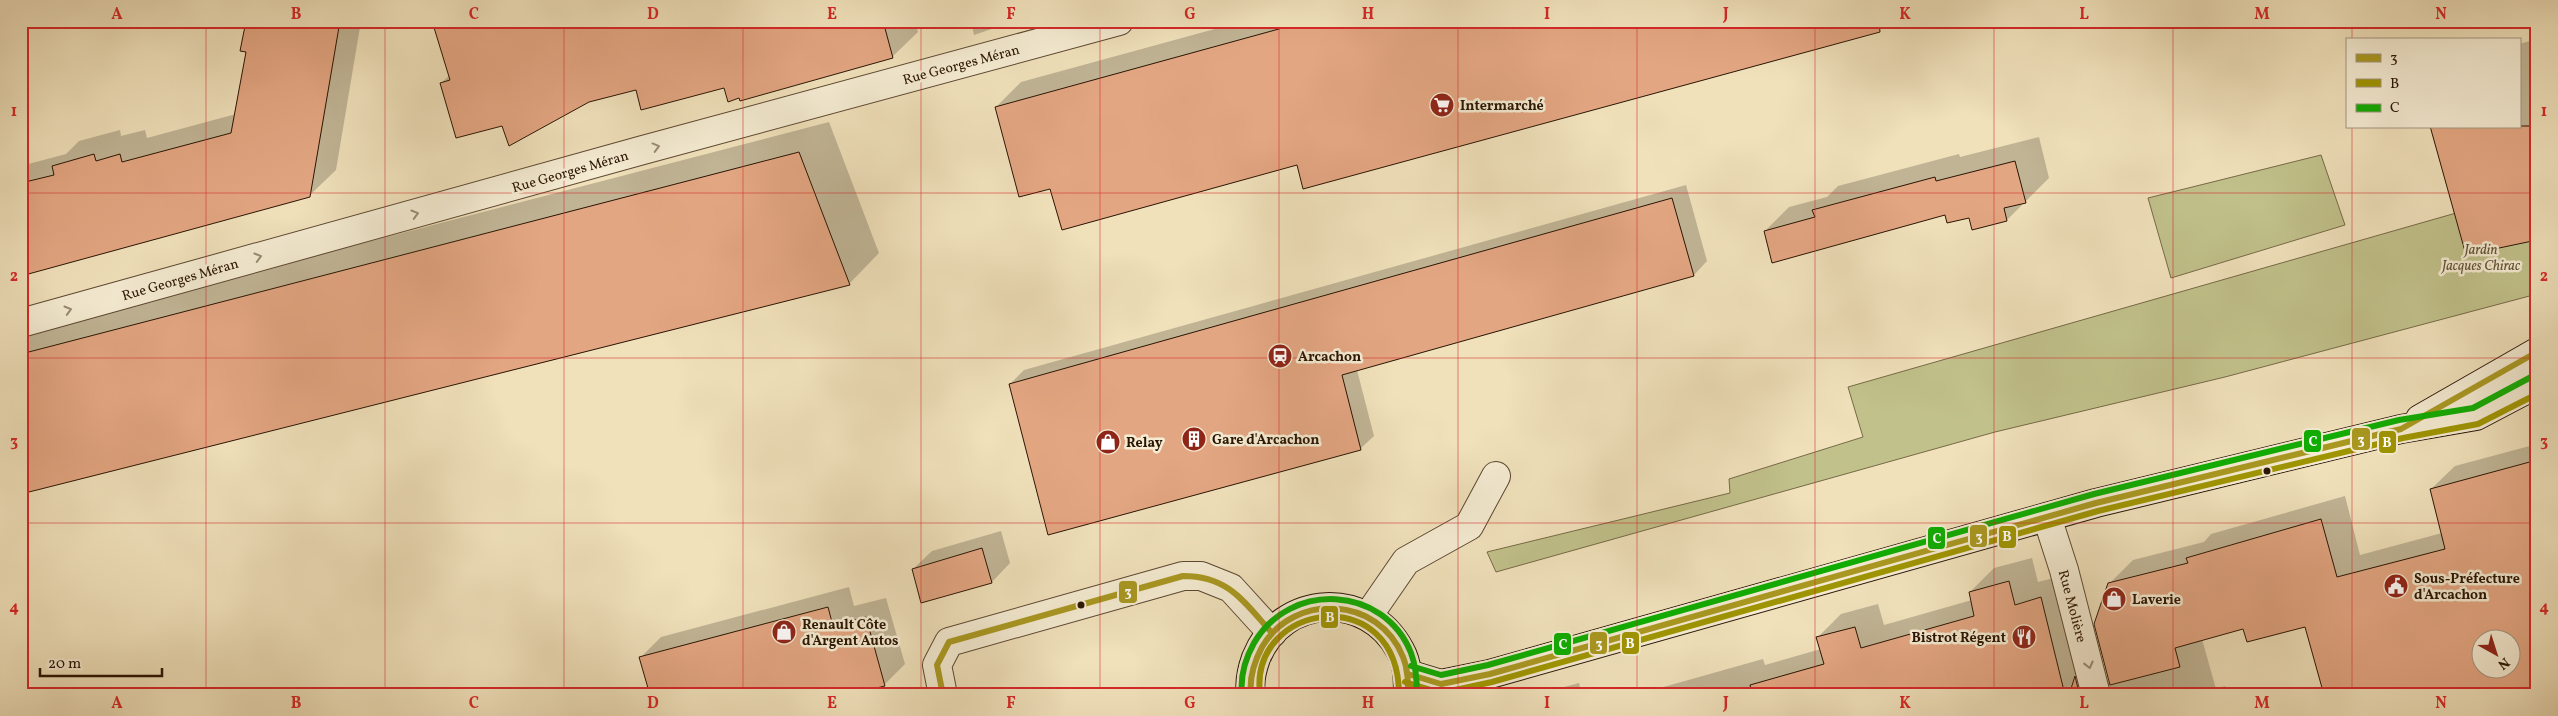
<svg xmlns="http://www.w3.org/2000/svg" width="2558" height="716" font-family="Vollkorn,serif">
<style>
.green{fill:#c1c18b;stroke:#766a47}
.shadow{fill:#0003;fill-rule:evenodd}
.building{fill:#e3a682;stroke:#2a1403;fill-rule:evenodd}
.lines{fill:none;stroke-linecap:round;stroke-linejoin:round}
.street-casing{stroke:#5c4731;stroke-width:30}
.secondary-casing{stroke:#2a1403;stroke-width:30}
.street{stroke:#f5ecd3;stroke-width:28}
.secondary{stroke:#f5ecd3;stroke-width:28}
.bus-1-casing{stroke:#f5ecd3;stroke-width:10}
.bus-2-casing{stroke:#f5ecd3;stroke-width:10}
.bus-3-casing{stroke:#f5ecd3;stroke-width:10}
.bus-1{stroke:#a99820;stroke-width:6}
.bus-2{stroke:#9f9501;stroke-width:6}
.bus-3{stroke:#0fad01;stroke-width:6}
.oneway{stroke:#9a8b75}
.grid{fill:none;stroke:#d62828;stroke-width:1;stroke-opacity:0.55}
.bus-dot{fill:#2a1403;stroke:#f5ecd3;stroke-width:2}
.labels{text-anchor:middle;stroke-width:5;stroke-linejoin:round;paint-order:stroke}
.street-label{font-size:14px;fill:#2a1403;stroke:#f5ecd3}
.poi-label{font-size:14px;font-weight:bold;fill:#2a1403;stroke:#f5ecd3;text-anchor:start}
.park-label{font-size:14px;font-style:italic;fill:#5f5133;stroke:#f5ecd3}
.line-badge{stroke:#f5ecd3;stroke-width:2}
.badge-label{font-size:14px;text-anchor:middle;font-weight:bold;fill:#fff}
.neatline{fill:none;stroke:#d62828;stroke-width:2}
.grid-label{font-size:16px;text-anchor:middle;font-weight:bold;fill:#d62828}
</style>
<rect width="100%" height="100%" fill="#f0e1bb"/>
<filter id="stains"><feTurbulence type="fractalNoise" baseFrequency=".004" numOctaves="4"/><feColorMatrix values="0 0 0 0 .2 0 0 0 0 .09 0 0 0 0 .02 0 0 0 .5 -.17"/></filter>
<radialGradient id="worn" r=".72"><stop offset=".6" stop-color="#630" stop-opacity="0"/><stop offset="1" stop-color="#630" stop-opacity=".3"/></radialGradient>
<!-- green -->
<path class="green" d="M 2321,155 L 2345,225 L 2171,278 L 2148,198 Z
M 2526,193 L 2537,227 L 2537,294 L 2225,377 L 1995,432 L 1496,572 L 1487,552 L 1730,493 L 1729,479 L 1863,437 L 1848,387 Z"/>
<!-- shadow -->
<path class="shadow" d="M 247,21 L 361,21 L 336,170 L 310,195 L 21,275 L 21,166 L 66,154 L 79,141 L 120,130 L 121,136 L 145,130 L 147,138 L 236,114 L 248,51 Z
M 434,21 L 915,21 L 918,32 L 892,57 L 740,97 L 725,86 L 637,89 L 503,124 L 441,83 L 450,75 Z
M 971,21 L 1015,21 L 974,35 Z
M 1244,21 L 1907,21 L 1304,187 L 1298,164 L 996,107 L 1021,82 Z
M 2537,39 L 2537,239 L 2519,126 L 2519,44 Z
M 829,122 L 879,253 L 849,284 L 21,493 L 21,332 Z
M 2039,137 L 2049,178 L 2007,220 L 1946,214 L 1765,231 L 1789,207 L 1827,197 L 1838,186 L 1959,154 L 1960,157 Z
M 1686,185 L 1707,261 L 1694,275 L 1357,370 L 1374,436 L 1360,449 L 1010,384 L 1024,370 Z
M 2537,444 L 2537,695 L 2306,626 L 2243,628 L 2202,639 L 2216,689 L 2225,686 L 2227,695 L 1635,695 L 1763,659 L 1765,665 L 1821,649 L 1817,638 L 1841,614 L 1878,604 L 1884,625 L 1972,600 L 1970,592 L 1994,568 L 2032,558 L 2038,582 L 2065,575 L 2099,654 L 2108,682 L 2110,681 L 2109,584 L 2133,560 L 2204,542 L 2211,534 L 2345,496 L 2360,555 L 2442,533 L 2431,489 L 2455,466 ZM 2480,638 L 2510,638 L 2510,668 L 2480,668 Z
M 1001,531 L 1010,563 L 992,582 L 922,602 L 913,569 L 932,551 Z
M 849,587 L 854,606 L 886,598 L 905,664 L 884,685 L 862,690 L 857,695 L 651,695 L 641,657 L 661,637 Z
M 1579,683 L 1582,695 L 1535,695 Z"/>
<!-- building -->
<path class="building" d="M 246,21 L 340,21 L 310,197 L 21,276 L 21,183 L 54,175 L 52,166 L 94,154 L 96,161 L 120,154 L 122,162 L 231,133 L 246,52 L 240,51 Z
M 432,21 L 883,21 L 893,58 L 740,101 L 739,98 L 728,102 L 724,88 L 641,110 L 636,90 L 589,102 L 509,146 L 502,126 L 456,138 L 440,83 L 450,80 Z
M 1308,21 L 1879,21 L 1880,32 L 1303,189 L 1297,165 L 1062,230 L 1050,189 L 1019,197 L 995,107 Z
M 2430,126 L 2537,126 L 2537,240 L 2466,255 Z
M 799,152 L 850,285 L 21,494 L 21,354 Z
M 2015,161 L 2026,203 L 2004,208 L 2007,221 L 1972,230 L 1969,218 L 1947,223 L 1945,215 L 1772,263 L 1764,231 L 1815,217 L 1812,210 L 1935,177 L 1936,181 Z
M 1672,198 L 1694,276 L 1342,375 L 1361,450 L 1048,535 L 1009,384 Z
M 2537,460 L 2537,695 L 2324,695 L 2305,627 L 2247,642 L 2243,629 L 2175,648 L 2180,667 L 2110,685 L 2094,624 L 2108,583 L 2188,563 L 2186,558 L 2321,519 L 2337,577 L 2445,549 L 2430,489 ZM 2480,638 L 2510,638 L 2510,668 L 2480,668 Z
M 982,548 L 992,583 L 921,603 L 912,569 Z
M 2009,581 L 2015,605 L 2041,597 L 2065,695 L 1752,695 L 1750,685 L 1824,664 L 1816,637 L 1855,627 L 1861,648 L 1974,616 L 1969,592 Z
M 828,607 L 833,626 L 866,617 L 885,686 L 846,695 L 650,695 L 639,657 Z
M 2075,676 L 2079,693 L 2069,695 Z"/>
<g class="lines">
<defs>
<path id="street" d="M 21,323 L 643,150 L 1119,21
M 2047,517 L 2064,570 L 2096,695
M 1368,616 L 1406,561 L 1469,526 L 1496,476
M 943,695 L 937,665 L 949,642 L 1183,576 L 1201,576 L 1231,588 L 1272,633"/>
<path id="secondary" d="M 2420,419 L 2537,352
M 1408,674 L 1441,684 L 1490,674 L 2096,503 L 2401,429 L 2476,416 L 2537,384
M 1251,695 C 1249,683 1252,669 1256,658 C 1282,593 1368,590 1400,650 C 1408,664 1408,680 1408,695"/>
</defs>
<!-- street casing -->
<use href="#street" class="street-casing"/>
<!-- secondary casing -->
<use href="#secondary" class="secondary-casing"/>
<!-- street -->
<use href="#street" class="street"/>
<!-- secondary -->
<use href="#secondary" class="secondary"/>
<defs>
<path id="bus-1" d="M 1408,674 L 1441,684 L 1490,674 L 2096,503 L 2401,429 L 2537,352
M 943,695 L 937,665 L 949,642 L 1183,576 C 1229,576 1244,602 1272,633
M 1251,695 C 1249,677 1254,662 1262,647 C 1294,592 1379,596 1403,657 C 1408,669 1408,682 1408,695"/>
<path id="bus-2" d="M 1405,682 L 1441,693 L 1492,682 L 2098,511 L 2403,438 L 2478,424 L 2537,394
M 1260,694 C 1249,602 1399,580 1399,695"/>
<path id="bus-3" d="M 1411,666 L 1441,675 L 1488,665 L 2094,494 L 2399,420 L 2473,408 L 2533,376
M 1242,695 C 1240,676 1245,659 1254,643 C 1290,581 1384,585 1411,653 C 1416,666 1417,681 1417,695"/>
</defs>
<!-- bus-1 casing -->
<use href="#bus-1" class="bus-1-casing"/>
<!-- bus-2 casing -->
<use href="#bus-2" class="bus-2-casing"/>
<!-- bus-3 casing -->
<use href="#bus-3" class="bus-3-casing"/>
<!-- bus-1 -->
<use href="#bus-1" class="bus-1"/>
<!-- bus-2 -->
<use href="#bus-2" class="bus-2"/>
<!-- bus-3 -->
<use href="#bus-3" class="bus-3"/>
</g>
<!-- one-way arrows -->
<defs><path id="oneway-chevron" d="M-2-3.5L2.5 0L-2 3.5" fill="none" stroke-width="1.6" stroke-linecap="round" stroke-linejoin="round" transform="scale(1.25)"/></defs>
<g class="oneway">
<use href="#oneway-chevron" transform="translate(656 147) rotate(-15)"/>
<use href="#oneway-chevron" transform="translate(415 214) rotate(-16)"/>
<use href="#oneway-chevron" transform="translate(258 257) rotate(-16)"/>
<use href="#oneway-chevron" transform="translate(68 310) rotate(-16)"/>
<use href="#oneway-chevron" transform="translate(2089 665) rotate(76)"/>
</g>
<!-- grid -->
<path class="grid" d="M 206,21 L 206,695M 385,21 L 385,695M 564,21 L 564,695M 743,21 L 743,695M 921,21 L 921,695M 1100,21 L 1100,695M 1279,21 L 1279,695M 1458,21 L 1458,695M 1637,21 L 1637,695M 1815,21 L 1815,695M 1994,21 L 1994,695M 2173,21 L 2173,695M 2352,21 L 2352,39M 2352,126 L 2352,695M 21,193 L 2537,193M 21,358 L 2537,358M 21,523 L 2537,523"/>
<!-- icons -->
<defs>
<symbol id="supermarket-disc" viewBox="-11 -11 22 22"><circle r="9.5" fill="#8f2418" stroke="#f5ecd3"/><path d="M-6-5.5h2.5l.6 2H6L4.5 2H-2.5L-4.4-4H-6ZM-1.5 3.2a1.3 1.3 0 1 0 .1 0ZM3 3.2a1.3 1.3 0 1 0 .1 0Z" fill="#fff"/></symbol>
<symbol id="station-disc" viewBox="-11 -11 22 22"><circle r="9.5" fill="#8f2418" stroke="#f5ecd3"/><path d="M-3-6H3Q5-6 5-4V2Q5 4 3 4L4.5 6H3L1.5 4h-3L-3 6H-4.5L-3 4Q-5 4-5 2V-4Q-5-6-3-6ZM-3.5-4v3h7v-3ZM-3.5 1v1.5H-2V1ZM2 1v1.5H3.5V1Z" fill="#fff"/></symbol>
<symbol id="building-disc" viewBox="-11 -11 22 22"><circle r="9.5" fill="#8f2418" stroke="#f5ecd3"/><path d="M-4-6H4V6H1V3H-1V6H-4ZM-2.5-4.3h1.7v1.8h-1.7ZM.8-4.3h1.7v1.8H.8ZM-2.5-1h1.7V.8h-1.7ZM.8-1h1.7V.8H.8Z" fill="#fff"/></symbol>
<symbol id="shop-disc" viewBox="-11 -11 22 22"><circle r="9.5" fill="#8f2418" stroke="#f5ecd3"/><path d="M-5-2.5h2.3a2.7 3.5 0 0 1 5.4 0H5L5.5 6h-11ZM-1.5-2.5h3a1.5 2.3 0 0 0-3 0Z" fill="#fff"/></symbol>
<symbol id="civic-disc" viewBox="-11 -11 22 22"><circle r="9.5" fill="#8f2418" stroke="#f5ecd3"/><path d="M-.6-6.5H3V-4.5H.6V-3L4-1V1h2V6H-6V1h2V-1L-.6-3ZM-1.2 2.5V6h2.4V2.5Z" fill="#fff"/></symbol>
<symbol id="restaurant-disc" viewBox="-11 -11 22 22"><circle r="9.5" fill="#8f2418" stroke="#f5ecd3"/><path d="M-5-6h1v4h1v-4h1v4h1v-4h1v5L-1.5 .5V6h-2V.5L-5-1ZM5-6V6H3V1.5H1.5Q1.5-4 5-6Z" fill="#fff"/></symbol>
</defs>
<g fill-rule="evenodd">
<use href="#supermarket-disc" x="1428" y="91" width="28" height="28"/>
<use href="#station-disc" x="1266" y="342" width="28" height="28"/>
<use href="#building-disc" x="1180" y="425" width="28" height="28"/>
<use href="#shop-disc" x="1094" y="428" width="28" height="28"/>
<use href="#civic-disc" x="2382" y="572" width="28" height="28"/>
<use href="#shop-disc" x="2100" y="585" width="28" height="28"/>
<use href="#shop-disc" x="770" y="618" width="28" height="28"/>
<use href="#restaurant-disc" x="2010" y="623" width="28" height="28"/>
</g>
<!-- markers -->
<g class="bus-dot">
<circle cx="2267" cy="471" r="4.5"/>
<circle cx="1081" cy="605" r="4.5"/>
</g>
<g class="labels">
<!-- street labels -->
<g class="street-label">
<text transform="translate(961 64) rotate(-15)" y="5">Rue Georges Méran</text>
<text transform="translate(570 171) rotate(-16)" y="5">Rue Georges Méran</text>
<text transform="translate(180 279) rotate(-16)" y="5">Rue Georges Méran</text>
<text transform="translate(2073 606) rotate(75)" y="5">Rue Molière</text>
</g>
<!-- poi labels -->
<g class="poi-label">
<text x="1460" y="110">Intermarché</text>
<text x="1298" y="361">Arcachon</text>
<text x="1212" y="444">Gare d'Arcachon</text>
<text x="1126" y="447">Relay</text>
<text x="2414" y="583">Sous-Préfecture<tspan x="2414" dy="16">d'Arcachon</tspan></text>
<text x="2132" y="604">Laverie</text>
<text x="802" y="629">Renault Côte<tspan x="802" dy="16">d'Argent Autos</tspan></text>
<text x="2006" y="642" text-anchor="end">Bistrot Régent</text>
</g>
<!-- park labels -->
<g class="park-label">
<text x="2481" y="254">Jardin<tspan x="2481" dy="16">Jacques Chirac</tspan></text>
</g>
</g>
<g class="line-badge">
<rect x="2351" y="427" width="20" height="24" rx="5" fill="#a99820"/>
<rect x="2303" y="429" width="19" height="24" rx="5" fill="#0fad01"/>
<rect x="2378" y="430" width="19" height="24" rx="5" fill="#9f9501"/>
<rect x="1969" y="524" width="19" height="24" rx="5" fill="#a99820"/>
<rect x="1998" y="525" width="19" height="24" rx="5" fill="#9f9501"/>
<rect x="1927" y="526" width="19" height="24" rx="5" fill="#0fad01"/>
<rect x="1118" y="580" width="20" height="24" rx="5" fill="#a99820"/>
<rect x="1320" y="605" width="19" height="24" rx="5" fill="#9f9501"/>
<rect x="1621" y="631" width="19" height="24" rx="5" fill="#9f9501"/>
<rect x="1589" y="631" width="19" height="24" rx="5" fill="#a99820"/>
<rect x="1553" y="632" width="19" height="24" rx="5" fill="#0fad01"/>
</g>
<g class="badge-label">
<text x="2361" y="444">3</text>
<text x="2313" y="446">C</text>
<text x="2387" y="447">B</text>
<text x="1979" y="541">3</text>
<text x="2007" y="541">B</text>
<text x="1937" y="543">C</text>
<text x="1128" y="596">3</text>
<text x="1330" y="622">B</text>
<text x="1630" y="648">B</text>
<text x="1599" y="648">3</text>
<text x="1563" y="649">C</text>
</g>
<!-- margin -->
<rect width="2558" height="716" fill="none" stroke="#f0e1bb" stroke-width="55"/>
<!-- legend -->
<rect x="2346" y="38" width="175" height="90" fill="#f5ecd3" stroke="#a49680"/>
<rect x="2356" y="54" width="25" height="8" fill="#a99820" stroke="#a49680"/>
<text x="2390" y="62" font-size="15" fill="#2a1403">3</text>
<rect x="2356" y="79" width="25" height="8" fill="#9f9501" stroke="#a49680"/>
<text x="2390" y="88" font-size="15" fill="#2a1403">B</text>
<rect x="2356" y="104" width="25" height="8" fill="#0fad01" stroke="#a49680"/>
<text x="2390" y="112" font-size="15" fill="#2a1403">C</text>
<!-- north arrow -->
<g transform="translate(2496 654) rotate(141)"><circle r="24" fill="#f5ecd3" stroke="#a49680"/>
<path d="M0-4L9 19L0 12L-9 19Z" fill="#8f2418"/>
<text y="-8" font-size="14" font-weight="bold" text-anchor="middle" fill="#2a1403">N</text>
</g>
<!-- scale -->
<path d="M40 668v8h122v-8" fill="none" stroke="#2a1403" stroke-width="2.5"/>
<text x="48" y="668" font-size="15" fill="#2a1403" stroke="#f5ecd3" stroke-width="4" paint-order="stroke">20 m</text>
<rect x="28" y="28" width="2502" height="660" class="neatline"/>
<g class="grid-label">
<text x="117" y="19">A</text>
<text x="296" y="19">B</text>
<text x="474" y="19">C</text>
<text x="653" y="19">D</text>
<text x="832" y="19">E</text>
<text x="1011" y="19">F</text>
<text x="1190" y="19">G</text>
<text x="1368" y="19">H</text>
<text x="1547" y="19">I</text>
<text x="1726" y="19">J</text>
<text x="1905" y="19">K</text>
<text x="2084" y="19">L</text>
<text x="2262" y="19">M</text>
<text x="2441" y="19">N</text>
<text x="14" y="116">1</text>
<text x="2544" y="116">1</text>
<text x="14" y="281">2</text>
<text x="2544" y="281">2</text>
<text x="14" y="446">3</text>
<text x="2544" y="446">3</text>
<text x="14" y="612">4</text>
<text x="2544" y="612">4</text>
<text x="117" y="708">A</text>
<text x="296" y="708">B</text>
<text x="474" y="708">C</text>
<text x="653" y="708">D</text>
<text x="832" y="708">E</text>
<text x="1011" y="708">F</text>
<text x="1190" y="708">G</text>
<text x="1368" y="708">H</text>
<text x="1547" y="708">I</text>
<text x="1726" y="708">J</text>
<text x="1905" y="708">K</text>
<text x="2084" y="708">L</text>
<text x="2262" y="708">M</text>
<text x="2441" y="708">N</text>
</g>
<rect width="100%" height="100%" filter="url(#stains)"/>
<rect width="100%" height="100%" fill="url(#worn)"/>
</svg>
